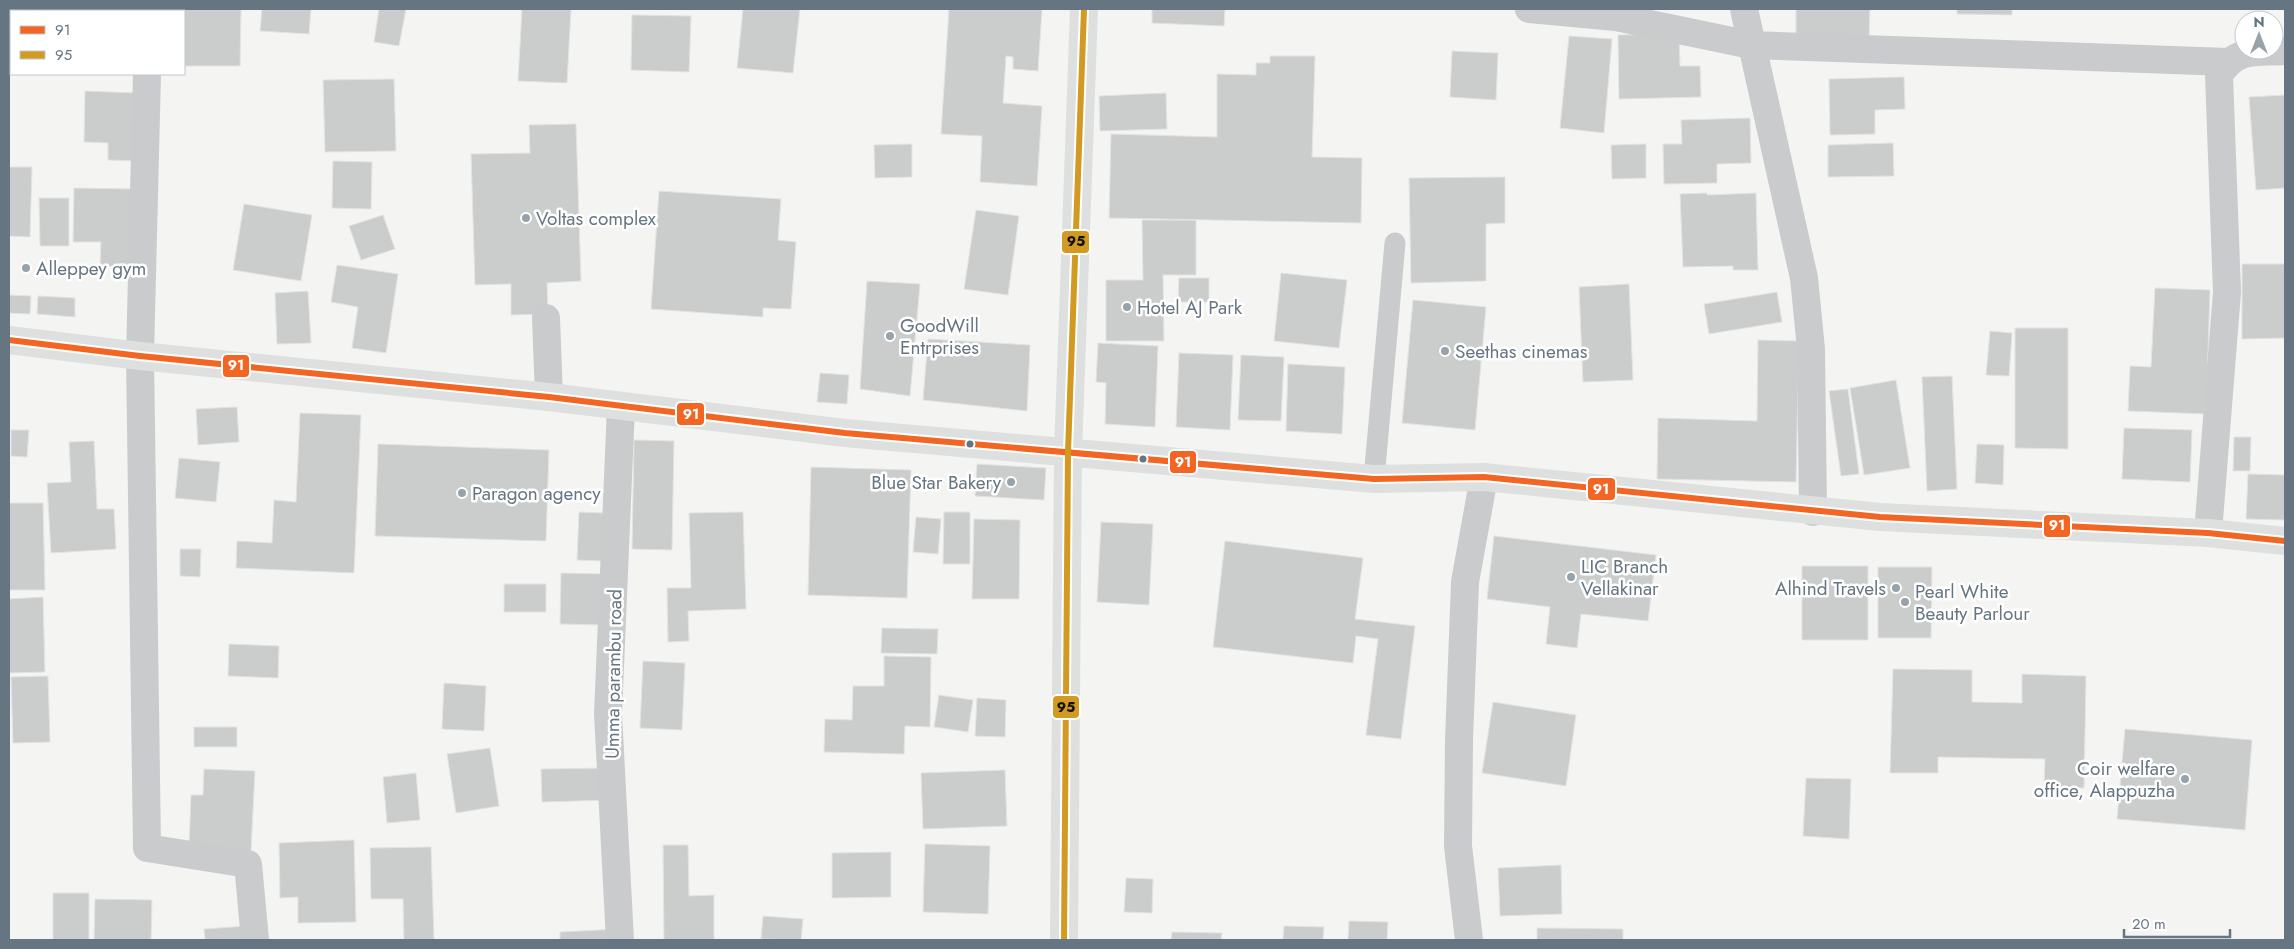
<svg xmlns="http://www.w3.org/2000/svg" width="2294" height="949" font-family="Jost,sans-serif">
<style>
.building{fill:#cbcdcd;stroke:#e3e3e2}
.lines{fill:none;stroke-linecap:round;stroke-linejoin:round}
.service{stroke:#cacbcc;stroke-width:21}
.minor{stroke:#cacbcc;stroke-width:28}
.secondary{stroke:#dedfdf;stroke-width:28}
.bus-1-casing{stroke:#fff;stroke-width:10}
.bus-2-casing{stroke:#fff;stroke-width:10}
.bus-1{stroke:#f26522;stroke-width:6}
.bus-2{stroke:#d29a20;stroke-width:6}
.poi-dot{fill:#97a2aa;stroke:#fff;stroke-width:2}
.bus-dot{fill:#657682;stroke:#fff;stroke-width:2}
.labels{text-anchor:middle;stroke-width:5;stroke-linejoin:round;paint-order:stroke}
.poi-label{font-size:19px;fill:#657682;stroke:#fff;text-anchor:start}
.street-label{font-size:19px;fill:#657682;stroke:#fff}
.line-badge{stroke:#fff;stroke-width:2}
.badge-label{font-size:14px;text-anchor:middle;font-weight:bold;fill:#fff}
.pale-badge-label{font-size:14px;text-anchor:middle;font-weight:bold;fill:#111}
</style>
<rect width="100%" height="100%" fill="#f4f4f3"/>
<!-- building -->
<path class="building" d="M 77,9 L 124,9 L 124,11 L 77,11 Z
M 165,9 L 241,9 L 240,66 L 184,66 L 184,11 L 165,11 Z
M 262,9 L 311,9 L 309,34 L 260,31 Z
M 379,9 L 406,9 L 399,46 L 374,42 Z
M 522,9 L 571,9 L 567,83 L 518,81 Z
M 743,9 L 800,9 L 793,73 L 737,68 Z
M 949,9 L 1042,9 L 1038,71 L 1013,69 L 1013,57 L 1006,56 L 1003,103 L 1042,106 L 1037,186 L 980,182 L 982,136 L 941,134 Z
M 1152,9 L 1225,9 L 1224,26 L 1152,23 Z
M 1796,9 L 1870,9 L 1869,38 L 1796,35 Z
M 1957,9 L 2012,9 L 2012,15 L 1957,14 Z
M 632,15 L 691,16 L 689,72 L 631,70 Z
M 1679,34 L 1680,66 L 1700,66 L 1701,97 L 1619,99 L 1618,35 Z
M 1569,36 L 1612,39 L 1604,133 L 1560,128 Z
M 1452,51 L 1498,53 L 1496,100 L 1450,97 Z
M 1270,56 L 1315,56 L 1312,157 L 1362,158 L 1361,223 L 1109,218 L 1111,134 L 1217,137 L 1217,74 L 1256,75 L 1256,63 L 1270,63 Z
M 1904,77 L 1905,109 L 1875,110 L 1875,134 L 1830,135 L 1829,79 Z
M 394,79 L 396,151 L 325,152 L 323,80 Z
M 85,91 L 137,93 L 136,161 L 108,160 L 108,143 L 84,142 Z
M 1166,93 L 1167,129 L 1100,131 L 1099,96 Z
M 2285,95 L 2285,188 L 2256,190 L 2249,97 Z
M 1750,118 L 1751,163 L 1717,164 L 1717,183 L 1664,184 L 1663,144 L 1682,144 L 1681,120 Z
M 576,124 L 581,281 L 547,283 L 548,314 L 511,315 L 511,284 L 475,285 L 471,154 L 530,153 L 529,125 Z
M 1893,143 L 1894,176 L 1828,177 L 1828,145 Z
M 912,144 L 912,177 L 875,178 L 874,145 Z
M 1646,144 L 1646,178 L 1612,179 L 1611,145 Z
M 333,161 L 372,162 L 371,209 L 332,208 Z
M 9,167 L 32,167 L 30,237 L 9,236 Z
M 1505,177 L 1505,223 L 1486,224 L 1486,281 L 1411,283 L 1409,178 Z
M 74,188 L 135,189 L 133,267 L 100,266 L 101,242 L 73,242 Z
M 659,191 L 781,199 L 778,240 L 796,242 L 791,309 L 763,308 L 763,317 L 651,309 Z
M 1707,193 L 1707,195 L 1756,193 L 1758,270 L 1733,270 L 1733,266 L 1683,267 L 1680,194 Z
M 39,198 L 69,198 L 69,246 L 40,246 Z
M 244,204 L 312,215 L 301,281 L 233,270 Z
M 976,210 L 1019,216 L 1008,295 L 964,289 Z
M 383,215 L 395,249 L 361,260 L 349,226 Z
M 1142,220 L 1196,220 L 1196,275 L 1163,275 L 1164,341 L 1106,341 L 1106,280 L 1143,280 Z
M 2242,264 L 2285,264 L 2285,338 L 2242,339 Z
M 337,265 L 398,274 L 386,353 L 352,348 L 358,307 L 331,302 Z
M 1281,273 L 1347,280 L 1339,348 L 1274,341 Z
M 1179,278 L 1209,278 L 1209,302 L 1178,302 Z
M 867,281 L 920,284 L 910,396 L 860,389 Z
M 1629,284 L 1633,380 L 1583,382 L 1579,287 Z
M 2155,288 L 2210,290 L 2206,414 L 2128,411 L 2130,366 L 2151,367 Z
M 308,291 L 311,343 L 277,344 L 275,293 Z
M 1777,292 L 1782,322 L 1709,334 L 1704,304 Z
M 9,295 L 31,296 L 30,314 L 9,313 Z
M 38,296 L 75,298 L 75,317 L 37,314 Z
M 1413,300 L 1486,307 L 1475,430 L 1402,423 Z
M 2015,328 L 2068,328 L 2068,449 L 2015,448 Z
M 1990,331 L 2012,333 L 2009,376 L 1986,375 Z
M 928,339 L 1030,345 L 1027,411 L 923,400 Z
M 1758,340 L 1799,341 L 1796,482 L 1657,479 L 1658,418 L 1757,421 Z
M 1098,343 L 1158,346 L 1155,427 L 1105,424 L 1106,383 L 1096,382 Z
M 1179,353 L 1233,355 L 1230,430 L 1176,427 Z
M 1241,355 L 1284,357 L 1281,421 L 1238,420 Z
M 1288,364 L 1345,367 L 1342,434 L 1286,431 Z
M 820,373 L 849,375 L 847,404 L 817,402 Z
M 1952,376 L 1957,489 L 1927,491 L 1922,377 Z
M 1896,380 L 1910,468 L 1864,475 L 1850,388 Z
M 1848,389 L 1859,474 L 1841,476 L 1829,391 Z
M 237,407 L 239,442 L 198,445 L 196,409 Z
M 300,413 L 361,415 L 354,573 L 236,568 L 237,541 L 272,543 L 274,500 L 296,502 Z
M 2124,428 L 2192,430 L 2190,482 L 2122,479 Z
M 11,430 L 29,430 L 27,457 L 11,456 Z
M 2234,437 L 2251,437 L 2250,471 L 2233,471 Z
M 634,440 L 674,441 L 672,550 L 632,549 Z
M 94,441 L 97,509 L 114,509 L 116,549 L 51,553 L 47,483 L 71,482 L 69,442 Z
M 378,444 L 549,450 L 546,541 L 375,536 Z
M 1977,444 L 2004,445 L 2003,485 L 1975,483 Z
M 179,458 L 220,462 L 216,502 L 175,498 Z
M 977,464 L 1046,468 L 1044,500 L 975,496 Z
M 811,467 L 911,470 L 907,598 L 808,595 Z
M 2248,474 L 2285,475 L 2285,520 L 2246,519 Z
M 9,503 L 43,503 L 45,590 L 9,590 Z
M 579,512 L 604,513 L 602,561 L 577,560 Z
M 743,512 L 746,609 L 688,611 L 689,641 L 668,642 L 667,588 L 691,588 L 689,513 Z
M 944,512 L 970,512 L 970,564 L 943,564 Z
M 916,517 L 941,519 L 938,554 L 913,552 Z
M 974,519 L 1020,520 L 1019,599 L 972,599 Z
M 1101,522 L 1153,524 L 1149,605 L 1097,602 Z
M 1494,536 L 1656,555 L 1648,621 L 1581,614 L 1577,648 L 1546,644 L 1550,607 L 1487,599 Z
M 1225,541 L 1363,558 L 1355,619 L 1415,626 L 1401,739 L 1366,735 L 1378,639 L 1356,636 L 1353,663 L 1213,647 Z
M 180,549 L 201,549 L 200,577 L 180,576 Z
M 1802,566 L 1868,566 L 1868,640 L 1802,640 Z
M 1878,567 L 1932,567 L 1931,638 L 1878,638 Z
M 561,573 L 603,574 L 602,625 L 560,624 Z
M 504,584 L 546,584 L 546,612 L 504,612 Z
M 43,597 L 45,672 L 9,673 L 9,599 Z
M 882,628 L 938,629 L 937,654 L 881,653 Z
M 229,644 L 279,646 L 278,678 L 228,676 Z
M 884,656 L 931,657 L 930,727 L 905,726 L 904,754 L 824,752 L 825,719 L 852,720 L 853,686 L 884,686 Z
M 643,661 L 685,663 L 682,730 L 640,728 Z
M 1893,669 L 1972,670 L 1972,702 L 2022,703 L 2022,674 L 2086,676 L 2084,788 L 2044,787 L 2045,759 L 1938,757 L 1938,773 L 1890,773 Z
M 48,676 L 50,742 L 13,743 L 11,677 Z
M 444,683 L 486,686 L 484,731 L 442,729 Z
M 939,695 L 973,700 L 968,732 L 934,727 Z
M 977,698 L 1006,700 L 1005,737 L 975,736 Z
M 1493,702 L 1576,715 L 1566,786 L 1482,773 Z
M 194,727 L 237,727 L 237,747 L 194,747 Z
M 2125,729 L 2252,740 L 2245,830 L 2117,819 Z
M 490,748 L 499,806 L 456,813 L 447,754 Z
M 610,768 L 610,800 L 542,802 L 541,769 Z
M 204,769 L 255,771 L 251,851 L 189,848 L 191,795 L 203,795 Z
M 1005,770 L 1007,826 L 923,829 L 921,773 Z
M 416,773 L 420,820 L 387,823 L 383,777 Z
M 1806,778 L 1851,779 L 1849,839 L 1803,836 Z
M 354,840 L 356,922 L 298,923 L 298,897 L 280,898 L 279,843 Z
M 925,844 L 990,846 L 988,914 L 923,912 Z
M 663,845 L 688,845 L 689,896 L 714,895 L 714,940 L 664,940 Z
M 431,847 L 434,940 L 404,940 L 403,899 L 371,899 L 370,848 Z
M 891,852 L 891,897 L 832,898 L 832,853 Z
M 1561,865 L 1562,914 L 1500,916 L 1498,868 Z
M 1126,878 L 1153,879 L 1152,913 L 1124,912 Z
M 53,893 L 89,893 L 89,940 L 53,940 Z
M 95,899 L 152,900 L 151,940 L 94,940 Z
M 763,916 L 803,919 L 801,940 L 761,939 Z
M 1349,921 L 1388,922 L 1387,940 L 1348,940 Z
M 246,926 L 247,940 L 205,940 L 204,929 Z
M 1284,926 L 1324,927 L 1323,940 L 1283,940 Z
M 1537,928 L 1623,929 L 1623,940 L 1537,940 Z
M 618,929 L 619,940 L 560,940 L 560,932 Z
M 1172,932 L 1222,933 L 1221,940 L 1171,940 Z"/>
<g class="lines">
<!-- service -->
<path class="service" d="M 1374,479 L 1395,243"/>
<!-- minor -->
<path class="minor" d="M 1529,9 L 1616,17 L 1751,45 L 2228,62
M 1744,9 L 1804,278 L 1811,349 L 1813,512
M 148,11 L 148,9
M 147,74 L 140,356 L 147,848 L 248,864 L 255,940
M 546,318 L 549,397
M 2208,533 L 2227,292 L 2219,75 C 2237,47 2255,53 2285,51
M 620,940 L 608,714 L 621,407
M 1469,940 L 1458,846 L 1459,740 L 1465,582 L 1484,477"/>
<!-- secondary -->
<path class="secondary" d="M 9,340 L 140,356 L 549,397 L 845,433 L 1374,479 L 1484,477 L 1880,517 L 2208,533 L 2285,541
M 1064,940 L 1068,452 L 1084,9"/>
<defs>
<path id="bus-1" d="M 9,340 L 140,356 L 549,397 L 845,433 L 1374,479 L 1484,477 L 1880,517 L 2208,533 L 2285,541"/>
<path id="bus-2" d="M 1064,940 L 1068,452 L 1084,9"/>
</defs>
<!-- bus-1 casing -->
<use href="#bus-1" class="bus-1-casing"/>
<!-- bus-2 casing -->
<use href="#bus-2" class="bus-2-casing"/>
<!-- bus-1 -->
<use href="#bus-1" class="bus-1"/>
<!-- bus-2 -->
<use href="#bus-2" class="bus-2"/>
</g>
<!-- markers -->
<g class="poi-dot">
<circle cx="526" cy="218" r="5"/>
<circle cx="26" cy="268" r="5"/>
<circle cx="1127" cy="307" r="5"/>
<circle cx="890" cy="336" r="5"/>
<circle cx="1445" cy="351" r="5"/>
<circle cx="1011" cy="482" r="5"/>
<circle cx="462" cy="493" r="5"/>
<circle cx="1571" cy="577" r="5"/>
<circle cx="1896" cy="588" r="5"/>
<circle cx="1905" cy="602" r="5"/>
<circle cx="2185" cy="779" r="5"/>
</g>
<g class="bus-dot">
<circle cx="970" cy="444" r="4.5"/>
<circle cx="1143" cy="459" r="4.5"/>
</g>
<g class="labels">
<!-- poi labels -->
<g class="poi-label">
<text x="536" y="225">Voltas complex</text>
<text x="36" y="275">Alleppey gym</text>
<text x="1137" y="314">Hotel AJ Park</text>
<text x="900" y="332">GoodWill<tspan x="900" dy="22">Entrprises</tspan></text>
<text x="1455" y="358">Seethas cinemas</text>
<text x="1001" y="489" text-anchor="end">Blue Star Bakery</text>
<text x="472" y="500">Paragon agency</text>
<text x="1581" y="573">LIC Branch<tspan x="1581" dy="22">Vellakinar</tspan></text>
<text x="1886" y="595" text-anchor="end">Alhind Travels</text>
<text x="1915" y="598">Pearl White<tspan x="1915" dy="22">Beauty Parlour</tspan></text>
<text x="2175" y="775" text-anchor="end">Coir welfare<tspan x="2175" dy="22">office, Alappuzha</tspan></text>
</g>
<!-- street labels -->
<g class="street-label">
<text transform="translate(613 674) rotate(-89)" y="7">Umma parambu road</text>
</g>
</g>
<g class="line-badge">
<rect x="1061" y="230" width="29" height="24" rx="5" fill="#d29a20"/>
<rect x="222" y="354" width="28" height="24" rx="5" fill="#f26522"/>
<rect x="676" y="402" width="29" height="24" rx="5" fill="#f26522"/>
<rect x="1169" y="450" width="28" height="24" rx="5" fill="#f26522"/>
<rect x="1587" y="477" width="29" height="24" rx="5" fill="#f26522"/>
<rect x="2043" y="514" width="28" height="24" rx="5" fill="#f26522"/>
<rect x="1052" y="695" width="28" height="24" rx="5" fill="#d29a20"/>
</g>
<g class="badge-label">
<text x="236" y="370">91</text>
<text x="691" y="419">91</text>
<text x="1183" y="467">91</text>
<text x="1601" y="494">91</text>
<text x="2057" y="530">91</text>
</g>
<g class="pale-badge-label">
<text x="1076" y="246">95</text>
<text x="1066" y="712">95</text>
</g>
<!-- border -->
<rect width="2294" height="949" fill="none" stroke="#657682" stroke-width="20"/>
<!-- legend -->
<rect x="10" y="10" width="175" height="65" fill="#ffffff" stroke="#c1c8cd"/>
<rect x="20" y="26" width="25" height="8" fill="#f26522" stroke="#c1c8cd"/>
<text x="55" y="35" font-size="15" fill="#657682">91</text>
<rect x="20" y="51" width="25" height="8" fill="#d29a20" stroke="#c1c8cd"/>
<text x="55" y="60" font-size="15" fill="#657682">95</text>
<!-- north arrow -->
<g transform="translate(2259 35)"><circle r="24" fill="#ffffff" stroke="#c1c8cd"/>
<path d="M0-4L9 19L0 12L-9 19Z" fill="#97a2aa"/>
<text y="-8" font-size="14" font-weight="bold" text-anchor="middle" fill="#657682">N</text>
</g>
<!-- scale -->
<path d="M2124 929v8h106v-8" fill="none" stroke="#657682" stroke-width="2.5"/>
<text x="2132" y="929" font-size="15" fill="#657682" stroke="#ffffff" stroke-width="4" paint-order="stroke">20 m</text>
</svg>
